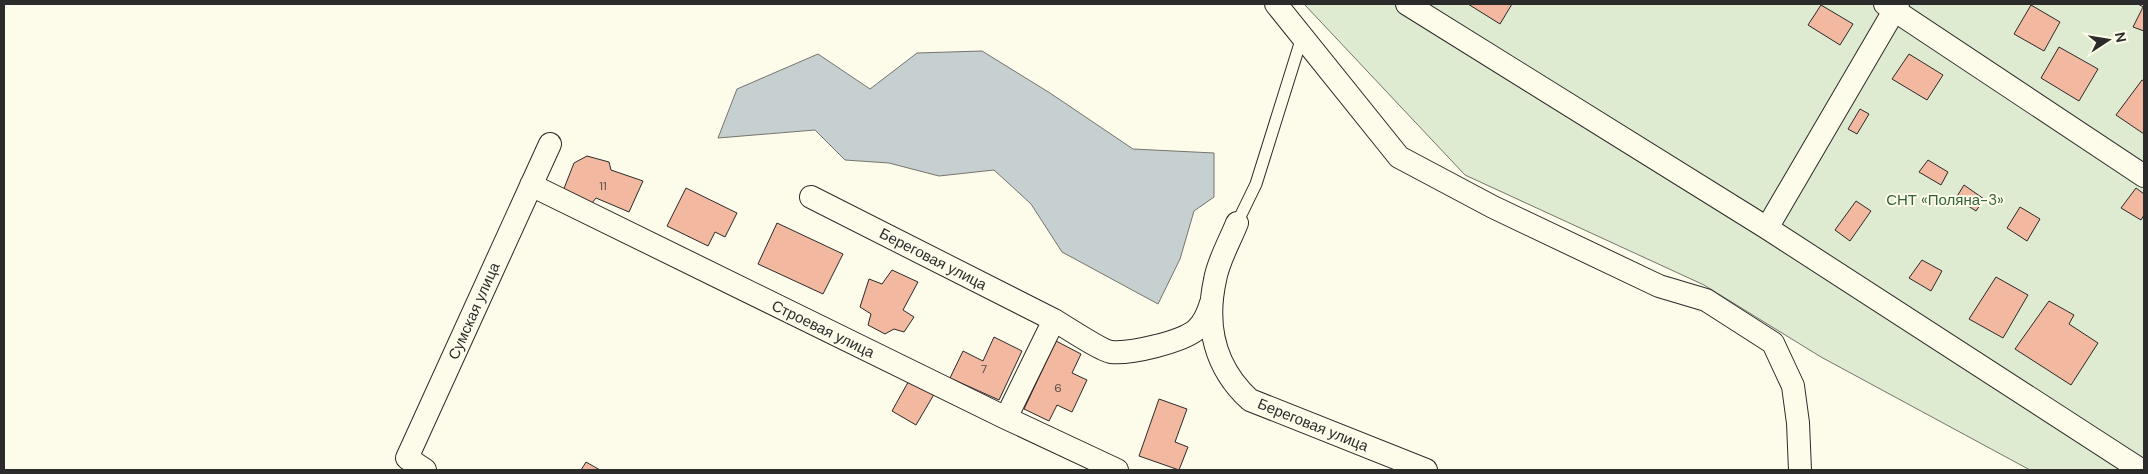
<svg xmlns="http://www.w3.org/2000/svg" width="2148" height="474" font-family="'DM Sans',sans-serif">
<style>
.green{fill:#deebd1;stroke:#74746e}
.water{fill:#c7d0d0;stroke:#74746e}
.building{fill:#f2b8a0;stroke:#2b2b2b}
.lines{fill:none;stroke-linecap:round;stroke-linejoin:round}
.lane-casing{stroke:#2b2b2b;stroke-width:13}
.street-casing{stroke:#2b2b2b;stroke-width:24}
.lane{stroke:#fdfbea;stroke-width:11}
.street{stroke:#fdfbea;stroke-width:22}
.labels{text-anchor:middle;stroke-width:4;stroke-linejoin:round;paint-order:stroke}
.number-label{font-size:12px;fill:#5d4e48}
.park-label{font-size:15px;fill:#34623c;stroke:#fdfbea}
.street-label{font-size:15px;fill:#2b2b2b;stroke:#fdfbea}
</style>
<rect width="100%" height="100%" fill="#fdfbea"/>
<!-- green -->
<path class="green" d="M 1304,4 L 2144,4 L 2144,470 L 2030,470 L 1821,357 L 1704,285 L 1465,175 Z"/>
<!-- water -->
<path class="water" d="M 982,51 L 1050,93 L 1133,149 L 1214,153 L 1214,197 L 1194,211 L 1180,259 L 1158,304 L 1062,252 L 1031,204 L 994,170 L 939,176 L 889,163 L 845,160 L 815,130 L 718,138 L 737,89 L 818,54 L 870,89 L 917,53 Z"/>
<!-- building -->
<path class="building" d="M 1468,4 L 1512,4 L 1500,24 Z
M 2138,4 L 2144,4 L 2144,31 L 2133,27 L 2143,7 Z
M 1821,5 L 1853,24 L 1840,45 L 1808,25 Z
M 2031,5 L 2060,22 L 2044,51 L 2014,34 Z
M 2059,47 L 2098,69 L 2079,101 L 2041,78 Z
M 1909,54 L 1943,75 L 1927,100 L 1892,79 Z
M 2142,80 L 2144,81 L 2144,134 L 2116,115 Z
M 1860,109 L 1869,114 L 1857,134 L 1848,129 Z
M 587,156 L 609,162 L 611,170 L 643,181 L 629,212 L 596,198 L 592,203 L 563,191 L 574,163 Z
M 1928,160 L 1948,172 L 1941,185 L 1919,172 Z
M 1964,185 L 1984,199 L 1976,211 L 1956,198 Z
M 686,188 L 737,213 L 725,237 L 715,232 L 708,246 L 667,226 Z
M 2136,188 L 2144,194 L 2144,215 L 2141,220 L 2121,208 Z
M 1856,201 L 1871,211 L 1850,241 L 1835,230 Z
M 2020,207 L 2040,219 L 2027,241 L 2007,228 Z
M 777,223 L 843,254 L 823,294 L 758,264 Z
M 1922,260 L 1942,271 L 1931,291 L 1909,278 Z
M 892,270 L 918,282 L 903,310 L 914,317 L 904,332 L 894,329 L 885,334 L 868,325 L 871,314 L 860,307 L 869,279 L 882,284 Z
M 1996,277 L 2028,295 L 2003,338 L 1969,319 Z
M 2049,301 L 2074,315 L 2069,324 L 2098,343 L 2071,385 L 2015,349 Z
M 994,337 L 1022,351 L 999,400 L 950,378 L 963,351 L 983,361 Z
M 1056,341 L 1081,354 L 1072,373 L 1087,380 L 1072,412 L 1057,405 L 1049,421 L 1024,409 Z
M 911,377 L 936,391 L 916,425 L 892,411 Z
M 1159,399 L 1187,409 L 1175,442 L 1188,447 L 1179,470 L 1139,456 Z
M 586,462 L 600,470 L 581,470 Z"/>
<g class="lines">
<defs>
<path id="lane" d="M 1237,223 L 1256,184 L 1302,37"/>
<path id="street" d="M 1276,4 L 1399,157 L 1493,207 L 1659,286 L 1706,300 L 1773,343 L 1793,386 L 1798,423 L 1800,470
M 1407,4 L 1767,228 L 2141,470
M 1885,4 L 2144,176
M 531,185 L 1006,418 L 1117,470
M 811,197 L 1054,320
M 1237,223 C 1230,241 1218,261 1215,280 C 1205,326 1215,368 1250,400 L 1426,470
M 1767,228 L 1898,4
M 1006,418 L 1054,320 C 1064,326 1102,351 1111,352 C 1131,354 1181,342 1196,330 C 1204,323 1208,313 1211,303
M 425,470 L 407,458 L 550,144"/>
</defs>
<!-- lane casing -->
<use href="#lane" class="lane-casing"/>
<!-- street casing -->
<use href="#street" class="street-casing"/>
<!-- lane -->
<use href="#lane" class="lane"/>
<!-- street -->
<use href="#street" class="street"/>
</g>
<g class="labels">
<!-- number labels -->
<g class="number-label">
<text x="603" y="190">11</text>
<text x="984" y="373">7</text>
<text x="1058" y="392">6</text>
</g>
<!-- park labels -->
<g class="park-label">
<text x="1945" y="205">СНТ «Поляна-3»</text>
</g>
<!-- street labels -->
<g class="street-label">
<text transform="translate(933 259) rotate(27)" y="5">Береговая улица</text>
<text transform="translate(474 311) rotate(-66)" y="5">Сумская улица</text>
<text transform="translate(823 329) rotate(26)" y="5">Строевая улица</text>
<text transform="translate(1313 425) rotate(22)" y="5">Береговая улица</text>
</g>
</g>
<!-- border -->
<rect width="2148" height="474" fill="none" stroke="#2b2b2b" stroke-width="10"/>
<!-- north arrow -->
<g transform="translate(2108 40) rotate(78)" stroke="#fdfbea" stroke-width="4" paint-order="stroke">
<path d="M0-4L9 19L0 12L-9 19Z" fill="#2b2b2b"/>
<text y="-8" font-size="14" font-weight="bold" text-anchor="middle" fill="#2b2b2b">N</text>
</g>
</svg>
